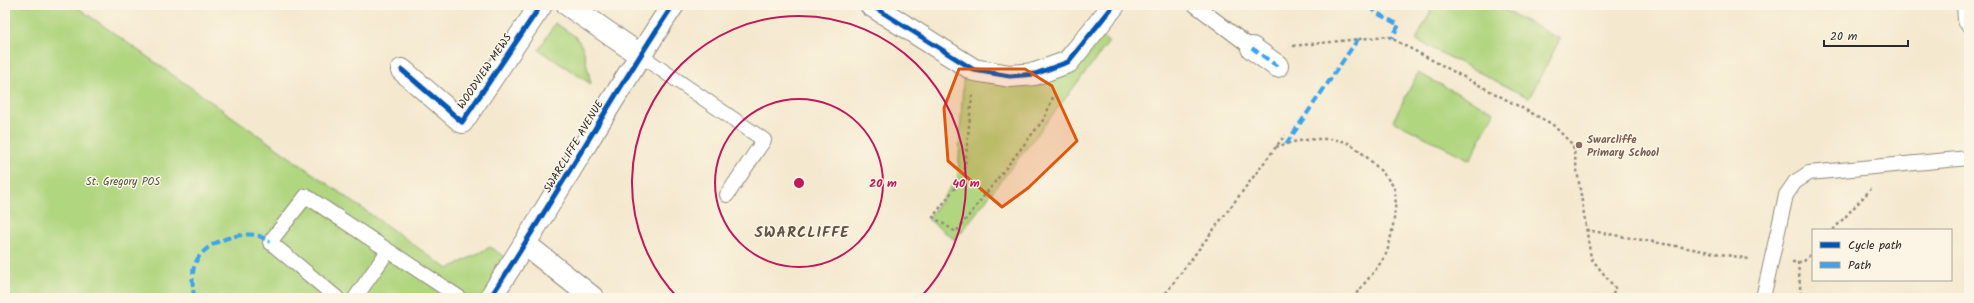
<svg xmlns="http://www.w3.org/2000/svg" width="1974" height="303" font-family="Kalam,sans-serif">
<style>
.green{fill:#b1d680;stroke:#6e8056}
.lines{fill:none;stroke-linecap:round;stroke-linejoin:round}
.lane-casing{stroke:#908a7d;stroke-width:16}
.street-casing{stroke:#908a7d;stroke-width:24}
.path{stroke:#908a7d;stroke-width:2.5;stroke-dasharray:3 3;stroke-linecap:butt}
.lane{stroke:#fff;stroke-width:14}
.street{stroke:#fff;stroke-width:22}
.quiet{stroke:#3ea3eb;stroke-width:4;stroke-dasharray:8 4;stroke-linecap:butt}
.cycleway-casing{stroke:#fcf5e5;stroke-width:8}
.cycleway{stroke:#0057b8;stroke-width:5}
.marked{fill:#df570e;fill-opacity:0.2;stroke:#df570e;stroke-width:3;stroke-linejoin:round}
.ring{fill:none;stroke:#c2185b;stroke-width:2}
.education-dot{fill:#8d6e63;stroke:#fcf5e5;stroke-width:1.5}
.labels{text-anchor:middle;stroke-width:3;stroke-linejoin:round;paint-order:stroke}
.street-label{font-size:11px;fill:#2b2b2b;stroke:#fcf5e5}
.education-label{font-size:11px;font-weight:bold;fill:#785e54;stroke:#fcf5e5;text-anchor:start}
.park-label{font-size:11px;fill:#4c5640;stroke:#fcf5e5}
.district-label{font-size:15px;font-weight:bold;letter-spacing:1px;fill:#605448;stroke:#fcf5e5}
.centre{fill:#c2185b;stroke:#fcf5e5;stroke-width:2}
.ring-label{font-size:12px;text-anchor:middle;font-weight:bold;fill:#c2185b;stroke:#fcf5e5;stroke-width:3;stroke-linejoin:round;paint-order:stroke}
</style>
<rect width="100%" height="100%" fill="#fcf5e5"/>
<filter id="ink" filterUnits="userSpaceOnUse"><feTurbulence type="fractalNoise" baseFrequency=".025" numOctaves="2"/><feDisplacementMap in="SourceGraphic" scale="8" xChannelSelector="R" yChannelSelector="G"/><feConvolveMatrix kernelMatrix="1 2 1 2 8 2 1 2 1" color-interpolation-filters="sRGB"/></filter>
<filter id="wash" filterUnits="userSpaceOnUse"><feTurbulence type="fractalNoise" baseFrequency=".012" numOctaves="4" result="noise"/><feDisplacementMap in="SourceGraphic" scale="16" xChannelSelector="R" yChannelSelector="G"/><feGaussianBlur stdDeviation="0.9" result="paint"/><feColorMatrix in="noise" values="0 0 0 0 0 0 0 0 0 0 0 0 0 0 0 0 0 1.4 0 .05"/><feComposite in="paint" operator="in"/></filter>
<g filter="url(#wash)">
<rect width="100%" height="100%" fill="#f4e9cf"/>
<!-- green -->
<path class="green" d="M 5,5 L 74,5 L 448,269 L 490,247 L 513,263 L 490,298 L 5,298 Z
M 1434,5 L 1495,5 L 1560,39 L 1529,98 L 1416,40 Z
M 555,23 L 576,37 L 583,48 L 591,84 L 539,50 Z
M 1093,32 L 1109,42 L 955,240 L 928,219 L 958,177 L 964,63 L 1035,74 Z
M 1418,73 L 1494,112 L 1470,160 L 1393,121 Z"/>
</g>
<g filter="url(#ink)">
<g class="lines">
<defs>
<path id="lane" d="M 1195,5 L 1252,48
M 640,55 L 764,140 L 727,195
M 337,298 L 270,242 L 306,196 L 460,298
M 355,298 L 388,251
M 1763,298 L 1786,195 L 1795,182 L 1809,173 L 1969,158"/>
<path id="street" d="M 568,5 L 640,55
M 871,5 L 974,70 L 1010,76 L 1035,74 L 1068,62 L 1114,5
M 1968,5 L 1969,20
M 1252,48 L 1277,66
M 402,70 L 462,122 L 541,5
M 525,244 L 593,298
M 490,298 C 553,202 609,101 673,5"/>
</defs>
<!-- lane casing -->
<use href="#lane" class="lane-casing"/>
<!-- street casing -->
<use href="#street" class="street-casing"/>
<!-- path -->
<path class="path" d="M 1293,46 L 1387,36 L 1552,124 L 1573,145 L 1591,258 L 1615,288 L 1612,298
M 972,95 L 964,176 L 933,217 L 956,232 L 1044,119 L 1054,95
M 1276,147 C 1294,140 1330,135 1348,143 C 1358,147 1390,178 1394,188 C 1399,198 1391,243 1386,254 C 1378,269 1363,284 1353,298
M 1586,230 L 1749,259
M 1833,230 L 1871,189
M 1792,262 L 1803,262 L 1813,252
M 1798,262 L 1801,298
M 1162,298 L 1285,135"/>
<!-- lane -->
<use href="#lane" class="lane"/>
<!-- street -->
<use href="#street" class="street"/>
<!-- quiet -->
<path class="quiet" d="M 1371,5 L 1375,12 L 1399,25 L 1392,38
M 1252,48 L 1277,66
M 1286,144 L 1358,39
M 194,298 C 193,287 191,275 195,264 C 203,243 236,232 256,235 C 261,236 266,240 270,242"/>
<defs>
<path id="cycleway" d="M 871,5 L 974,70 L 1010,76 L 1035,74 L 1068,62 L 1114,5
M 402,70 L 462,122 L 541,5
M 490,298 C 553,202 609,101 673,5"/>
</defs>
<!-- cycleway casing -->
<use href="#cycleway" class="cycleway-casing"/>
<!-- cycleway -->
<use href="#cycleway" class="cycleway"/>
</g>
</g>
<!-- marked area -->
<path class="marked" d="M 959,69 L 1025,69 L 1052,86 L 1077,141 L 1028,188 L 1002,207 L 948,161 L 944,108 Z"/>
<!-- distance rings -->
<g class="ring">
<circle cx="799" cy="183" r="84"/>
<path d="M678 298A167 167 0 1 1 920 298"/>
</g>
<!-- markers -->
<circle class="education-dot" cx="1579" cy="145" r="4"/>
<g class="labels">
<!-- street labels -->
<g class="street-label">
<text transform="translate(484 71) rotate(-56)" y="4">WOODVIEW MEWS</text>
<text transform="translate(573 146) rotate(-59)" y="4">SWARCLIFFE AVENUE</text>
</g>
<!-- education labels -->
<g class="education-label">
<text x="1587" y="143">Swarcliffe<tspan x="1587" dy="13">Primary School</tspan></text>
</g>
<!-- park labels -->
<g class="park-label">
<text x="123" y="185">St. Gregory POS</text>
</g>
<!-- district labels -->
<g class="district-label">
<text x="802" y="237">SWARCLIFFE</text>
</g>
</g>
<circle cx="799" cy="183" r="6" class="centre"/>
<g class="ring-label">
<text x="883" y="187">20 m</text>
<text x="966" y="187">40 m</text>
</g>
<!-- margin -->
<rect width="1974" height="303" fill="none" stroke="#fcf5e5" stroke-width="20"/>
<!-- legend -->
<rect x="1812" y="229" width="140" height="52" fill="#fcf5e5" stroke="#a8a49b"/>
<rect x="1820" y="242" width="20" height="6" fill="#0057b8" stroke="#a8a49b"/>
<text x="1848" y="249" font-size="12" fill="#2b2b2b">Cycle path</text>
<rect x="1820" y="262" width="20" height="6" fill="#3ea3eb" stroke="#a8a49b"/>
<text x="1848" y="269" font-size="12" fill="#2b2b2b">Path</text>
<!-- scale -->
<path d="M1824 40v6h84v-6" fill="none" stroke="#2b2b2b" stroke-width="2"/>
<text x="1830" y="40" font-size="12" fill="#2b2b2b" stroke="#fcf5e5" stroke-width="3" paint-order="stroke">20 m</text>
</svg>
